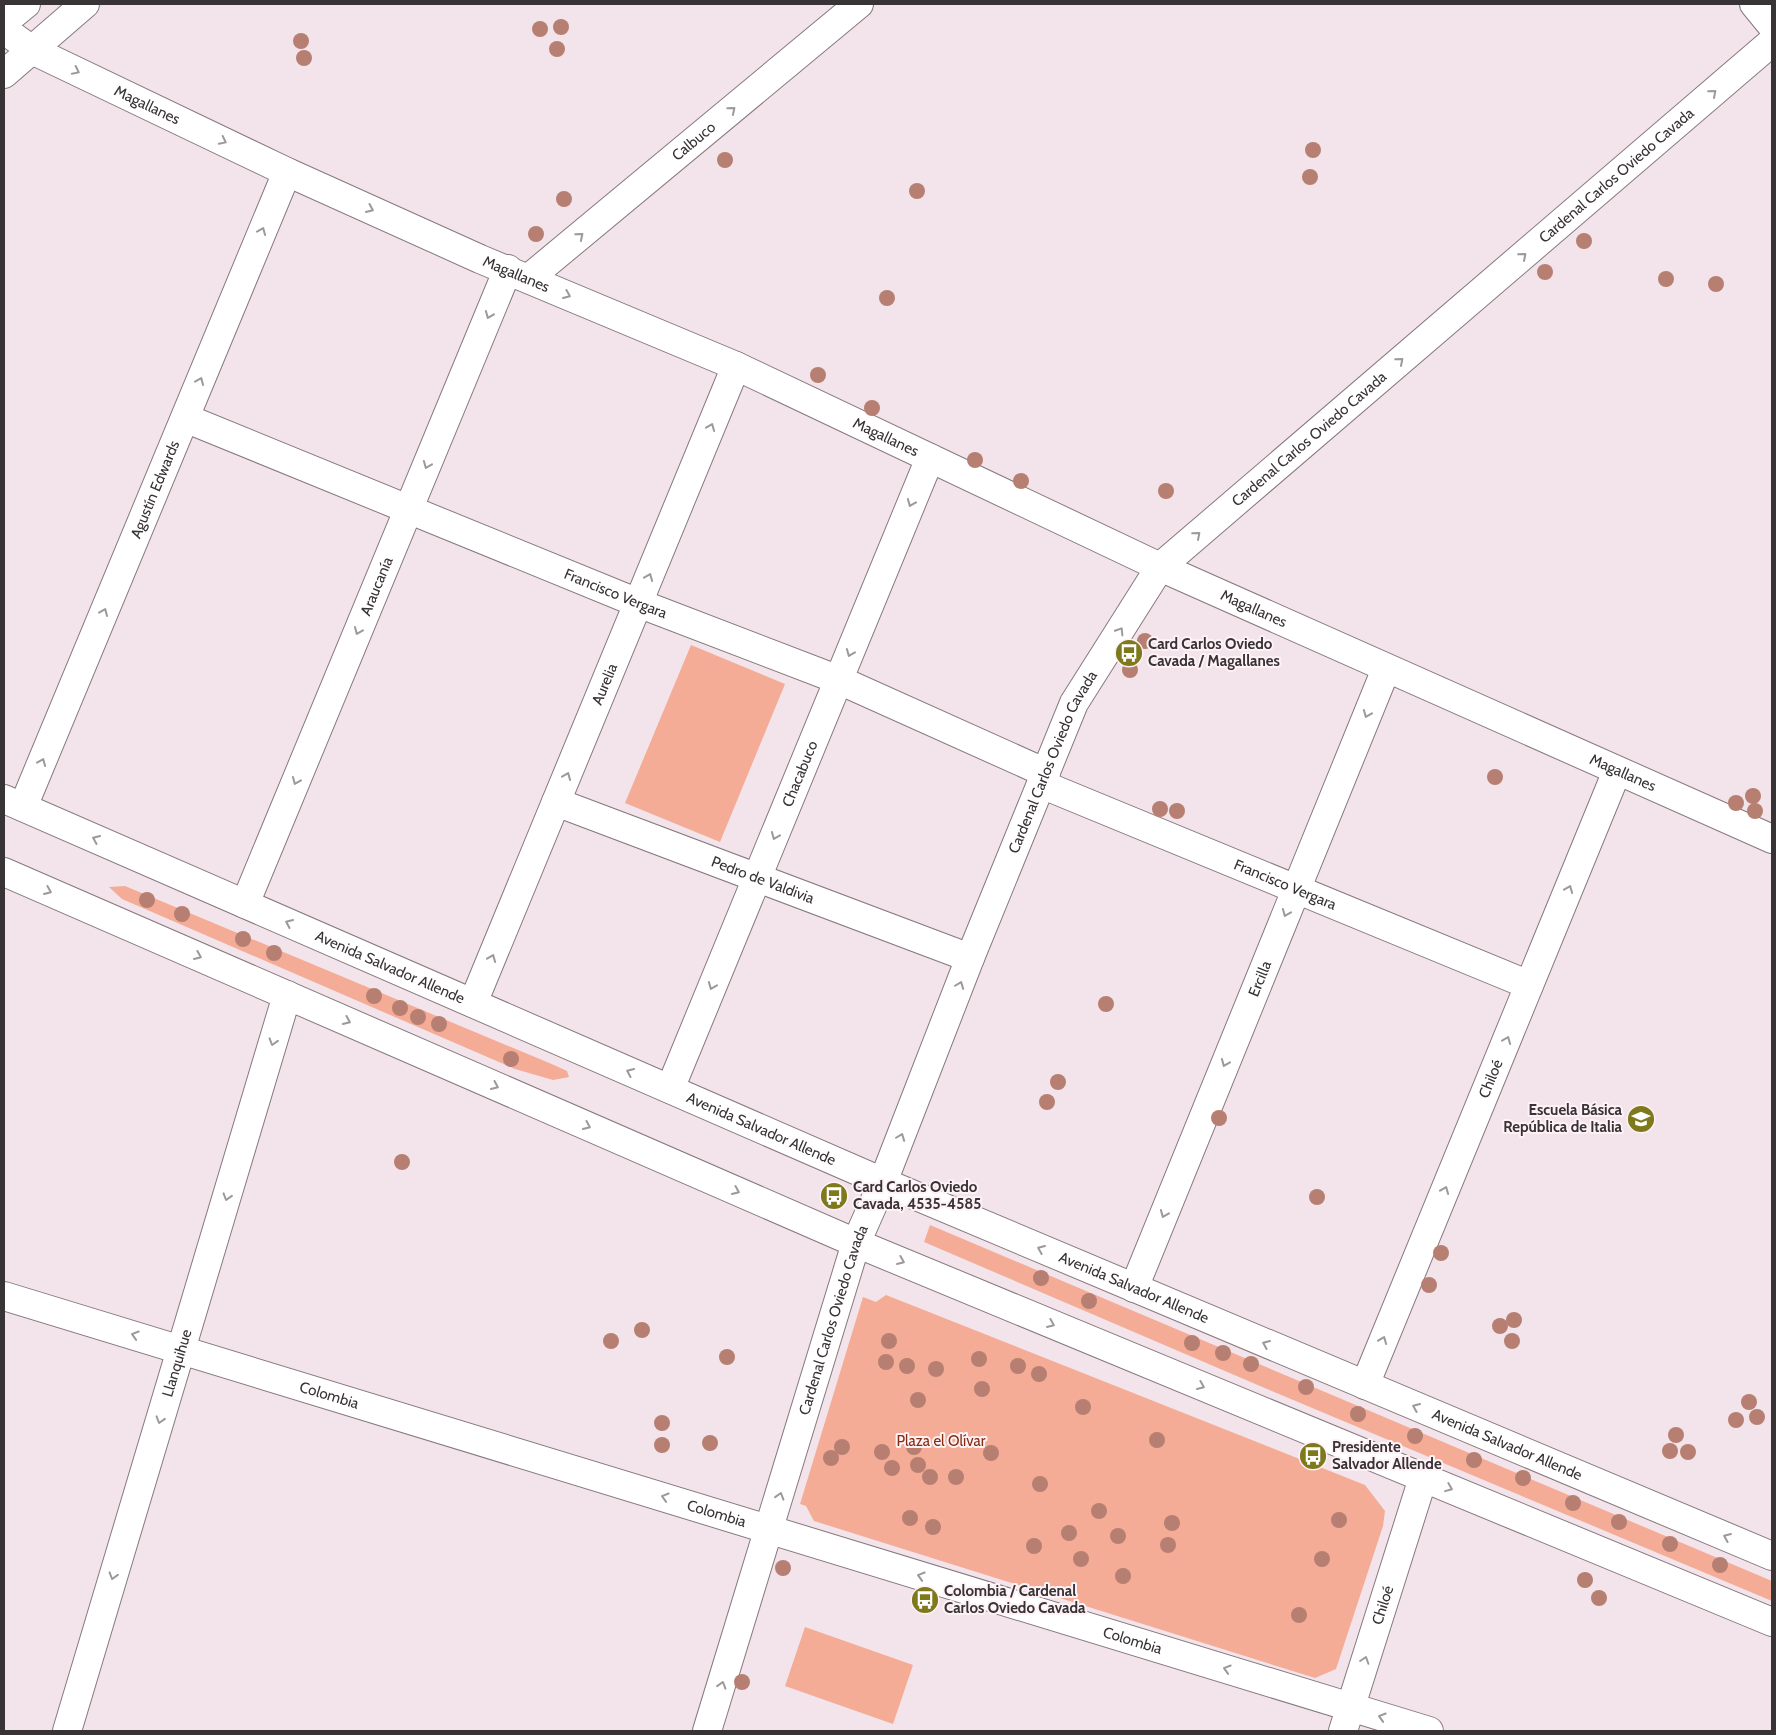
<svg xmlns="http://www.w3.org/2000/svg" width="1776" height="1735" font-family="Cabin,sans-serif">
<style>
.green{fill:#f4ac96}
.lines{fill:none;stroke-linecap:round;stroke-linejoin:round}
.minor-casing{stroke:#86797e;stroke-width:30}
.major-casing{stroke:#86797e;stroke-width:30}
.highway-casing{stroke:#86797e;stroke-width:30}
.minor{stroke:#fff;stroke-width:28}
.major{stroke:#fff;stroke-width:28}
.highway{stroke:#fff;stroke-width:28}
.tree{fill:#b67f72}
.oneway{stroke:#9c999a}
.labels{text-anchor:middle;stroke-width:4;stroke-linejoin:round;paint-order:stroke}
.street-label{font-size:15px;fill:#383335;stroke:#fef2f7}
.poi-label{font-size:15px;font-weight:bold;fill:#383335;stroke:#fef2f7;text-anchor:start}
.park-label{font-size:15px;fill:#842d10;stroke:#fef2f7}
</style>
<rect width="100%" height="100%" fill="#f2e4ea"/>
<!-- green -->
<path class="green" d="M 691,645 L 785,684 L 720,842 L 625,803 Z
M 125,886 L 554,1065 L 567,1071 L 569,1077 L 553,1080 L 515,1069 L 122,899 L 109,887 Z
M 930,1225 L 1772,1581 L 1772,1601 L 1267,1389 L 924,1242 Z
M 886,1295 L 1365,1485 L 1385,1511 L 1383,1526 L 1336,1669 L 1315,1678 L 814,1521 L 806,1506 L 800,1504 L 863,1297 L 876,1302 Z
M 805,1627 L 913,1665 L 893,1724 L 785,1686 Z"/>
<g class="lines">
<defs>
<g id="minor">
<path d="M 1754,4 L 1772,26"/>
<path id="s1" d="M 4,30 L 32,50 L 287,172 L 480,259 L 736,366 L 1160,567 L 1772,839"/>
<path id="s2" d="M 529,278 L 859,4"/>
<path id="s3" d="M 185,418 L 638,603 L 839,680 L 1046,773"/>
<path id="s4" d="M 1041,784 L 1529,985"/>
<path id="s5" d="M 556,802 L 970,958"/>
<path id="s6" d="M 23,807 L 287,172"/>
<path id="s7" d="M 245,904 L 508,269"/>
<path id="s8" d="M 473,1003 L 736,366"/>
<path id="s9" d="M 670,1089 L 930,458"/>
<path id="s10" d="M 1134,1288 L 1386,669"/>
<path id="s11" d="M 4,1296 L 1429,1731"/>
<path id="s12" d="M 1365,1385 L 1617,771"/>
<path id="s13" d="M 67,1731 L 287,995"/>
<path id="s14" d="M 707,1731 L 856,1243 L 883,1182 L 970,958 L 1074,703 L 1160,567 L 1772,42"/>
<path id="s15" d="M 1343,1731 L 1423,1478"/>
</g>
<path id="major" d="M 4,22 L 26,4
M 4,74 L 85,4"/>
<g id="highway">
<path id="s16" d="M 4,799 L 883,1182 L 1772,1556"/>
<path d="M 4,872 L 856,1243 L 1772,1622"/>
</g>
</defs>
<!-- minor casing -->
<use href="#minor" class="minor-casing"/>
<!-- major casing -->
<use href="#major" class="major-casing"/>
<!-- highway casing -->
<use href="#highway" class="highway-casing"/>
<!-- minor -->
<use href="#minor" class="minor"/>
<!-- major -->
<use href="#major" class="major"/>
<!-- highway -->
<use href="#highway" class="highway"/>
</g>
<!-- trees -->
<g class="tree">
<circle cx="561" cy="27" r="8"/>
<circle cx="540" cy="29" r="8"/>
<circle cx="301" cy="41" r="8"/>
<circle cx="557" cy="49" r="8"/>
<circle cx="304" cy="58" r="8"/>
<circle cx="1313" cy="150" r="8"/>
<circle cx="725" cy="160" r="8"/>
<circle cx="1310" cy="177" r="8"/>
<circle cx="917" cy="191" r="8"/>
<circle cx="564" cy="199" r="8"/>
<circle cx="536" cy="234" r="8"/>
<circle cx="1584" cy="241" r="8"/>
<circle cx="1545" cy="272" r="8"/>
<circle cx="1666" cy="279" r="8"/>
<circle cx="1716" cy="284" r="8"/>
<circle cx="887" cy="298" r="8"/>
<circle cx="818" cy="375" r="8"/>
<circle cx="872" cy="408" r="8"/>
<circle cx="975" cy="460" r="8"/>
<circle cx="1021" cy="481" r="8"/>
<circle cx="1166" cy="491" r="8"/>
<circle cx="1145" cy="641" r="8"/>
<circle cx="1130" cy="670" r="8"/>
<circle cx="1495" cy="777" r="8"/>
<circle cx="1753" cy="796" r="8"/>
<circle cx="1736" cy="803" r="8"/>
<circle cx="1160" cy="809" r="8"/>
<circle cx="1177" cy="811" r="8"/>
<circle cx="1755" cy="811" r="8"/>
<circle cx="147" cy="900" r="8"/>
<circle cx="182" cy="914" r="8"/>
<circle cx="243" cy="939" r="8"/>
<circle cx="274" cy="953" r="8"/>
<circle cx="374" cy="996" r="8"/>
<circle cx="1106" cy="1004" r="8"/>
<circle cx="400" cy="1008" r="8"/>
<circle cx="418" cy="1017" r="8"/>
<circle cx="439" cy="1024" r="8"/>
<circle cx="511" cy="1059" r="8"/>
<circle cx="1058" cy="1082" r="8"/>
<circle cx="1047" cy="1102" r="8"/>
<circle cx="1219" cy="1118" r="8"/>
<circle cx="402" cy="1162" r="8"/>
<circle cx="1317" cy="1197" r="8"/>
<circle cx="1441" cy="1253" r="8"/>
<circle cx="1041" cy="1278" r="8"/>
<circle cx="1429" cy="1285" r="8"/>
<circle cx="1089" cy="1301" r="8"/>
<circle cx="1514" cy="1320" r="8"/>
<circle cx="1500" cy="1326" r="8"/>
<circle cx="642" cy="1330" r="8"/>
<circle cx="611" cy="1341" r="8"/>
<circle cx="889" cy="1341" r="8"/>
<circle cx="1512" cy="1341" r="8"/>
<circle cx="1192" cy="1343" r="8"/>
<circle cx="1223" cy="1353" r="8"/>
<circle cx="727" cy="1357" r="8"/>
<circle cx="979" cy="1359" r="8"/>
<circle cx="886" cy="1362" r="8"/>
<circle cx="1251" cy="1364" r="8"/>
<circle cx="907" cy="1366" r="8"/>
<circle cx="1018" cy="1366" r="8"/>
<circle cx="936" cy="1369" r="8"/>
<circle cx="1039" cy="1374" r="8"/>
<circle cx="1306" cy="1387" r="8"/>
<circle cx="982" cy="1389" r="8"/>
<circle cx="918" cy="1400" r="8"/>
<circle cx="1749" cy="1402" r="8"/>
<circle cx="1083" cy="1407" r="8"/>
<circle cx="1358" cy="1414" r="8"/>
<circle cx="1757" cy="1417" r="8"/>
<circle cx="1736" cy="1420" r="8"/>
<circle cx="662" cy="1423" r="8"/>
<circle cx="1676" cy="1435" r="8"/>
<circle cx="1415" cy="1436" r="8"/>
<circle cx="1157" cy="1440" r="8"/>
<circle cx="710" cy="1443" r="8"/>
<circle cx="662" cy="1445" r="8"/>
<circle cx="842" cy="1447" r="8"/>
<circle cx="914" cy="1447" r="8"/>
<circle cx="1670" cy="1451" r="8"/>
<circle cx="882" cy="1452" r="8"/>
<circle cx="1688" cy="1452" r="8"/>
<circle cx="991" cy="1453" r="8"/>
<circle cx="831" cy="1458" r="8"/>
<circle cx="1474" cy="1460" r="8"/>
<circle cx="918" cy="1465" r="8"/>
<circle cx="892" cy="1468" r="8"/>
<circle cx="930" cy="1477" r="8"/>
<circle cx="956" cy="1477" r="8"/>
<circle cx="1523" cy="1478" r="8"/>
<circle cx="1040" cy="1484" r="8"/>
<circle cx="1573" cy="1503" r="8"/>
<circle cx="1099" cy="1511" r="8"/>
<circle cx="910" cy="1518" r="8"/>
<circle cx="1339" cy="1520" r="8"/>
<circle cx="1619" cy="1522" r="8"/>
<circle cx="1172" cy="1523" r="8"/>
<circle cx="933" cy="1527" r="8"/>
<circle cx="1069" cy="1533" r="8"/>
<circle cx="1118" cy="1536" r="8"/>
<circle cx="1670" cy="1544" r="8"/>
<circle cx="1168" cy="1545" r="8"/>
<circle cx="1034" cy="1546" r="8"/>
<circle cx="1081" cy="1559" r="8"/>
<circle cx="1322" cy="1559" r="8"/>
<circle cx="1720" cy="1565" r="8"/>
<circle cx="783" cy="1568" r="8"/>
<circle cx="1123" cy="1576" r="8"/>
<circle cx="1585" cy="1580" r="8"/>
<circle cx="1599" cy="1598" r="8"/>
<circle cx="1299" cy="1615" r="8"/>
<circle cx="742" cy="1682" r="8"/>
</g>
<!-- one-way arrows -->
<defs><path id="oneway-chevron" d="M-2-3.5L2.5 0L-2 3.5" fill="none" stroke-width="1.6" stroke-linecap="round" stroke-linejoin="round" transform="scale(1.25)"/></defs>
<g class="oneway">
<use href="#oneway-chevron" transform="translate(76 71) rotate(26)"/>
<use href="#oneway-chevron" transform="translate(1713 93) rotate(-41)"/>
<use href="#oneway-chevron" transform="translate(732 110) rotate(-40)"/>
<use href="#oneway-chevron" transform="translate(223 141) rotate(26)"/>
<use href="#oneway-chevron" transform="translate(370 209) rotate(24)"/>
<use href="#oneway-chevron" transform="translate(262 231) rotate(-67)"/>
<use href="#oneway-chevron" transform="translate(580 236) rotate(-40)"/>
<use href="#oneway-chevron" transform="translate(1523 256) rotate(-41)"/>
<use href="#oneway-chevron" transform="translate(567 295) rotate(23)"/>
<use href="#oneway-chevron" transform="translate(489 315) rotate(112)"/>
<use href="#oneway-chevron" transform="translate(1400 361) rotate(-41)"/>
<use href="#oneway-chevron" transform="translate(200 381) rotate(-67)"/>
<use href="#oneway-chevron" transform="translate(711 427) rotate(-68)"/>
<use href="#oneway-chevron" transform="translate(427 465) rotate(112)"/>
<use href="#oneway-chevron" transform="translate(911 503) rotate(112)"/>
<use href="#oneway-chevron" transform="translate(1197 535) rotate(-41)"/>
<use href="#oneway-chevron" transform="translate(649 577) rotate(-68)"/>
<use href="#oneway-chevron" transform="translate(104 612) rotate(-67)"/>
<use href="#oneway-chevron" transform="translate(358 631) rotate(113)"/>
<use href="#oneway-chevron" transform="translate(1120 631) rotate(-58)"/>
<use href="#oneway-chevron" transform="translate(850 653) rotate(112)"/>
<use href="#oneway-chevron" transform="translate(1367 714) rotate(112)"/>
<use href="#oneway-chevron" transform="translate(42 762) rotate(-67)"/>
<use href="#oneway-chevron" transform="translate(567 776) rotate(-68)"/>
<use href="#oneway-chevron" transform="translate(296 781) rotate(113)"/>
<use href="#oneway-chevron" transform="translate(775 836) rotate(112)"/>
<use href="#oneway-chevron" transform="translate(96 839) rotate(-156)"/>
<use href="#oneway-chevron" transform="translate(1569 889) rotate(-68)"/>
<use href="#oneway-chevron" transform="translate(48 891) rotate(23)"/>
<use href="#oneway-chevron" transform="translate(1286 913) rotate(112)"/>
<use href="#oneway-chevron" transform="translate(289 923) rotate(-156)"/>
<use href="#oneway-chevron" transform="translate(198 956) rotate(23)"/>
<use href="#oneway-chevron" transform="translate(492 958) rotate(-68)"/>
<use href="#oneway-chevron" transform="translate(960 985) rotate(-69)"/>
<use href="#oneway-chevron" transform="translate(712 986) rotate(112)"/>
<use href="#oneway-chevron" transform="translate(347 1021) rotate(24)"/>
<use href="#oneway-chevron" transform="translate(1507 1040) rotate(-68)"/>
<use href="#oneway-chevron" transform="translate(273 1042) rotate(107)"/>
<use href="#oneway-chevron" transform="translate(1225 1063) rotate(112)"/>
<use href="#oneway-chevron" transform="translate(630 1072) rotate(-156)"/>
<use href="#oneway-chevron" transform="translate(495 1086) rotate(24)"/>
<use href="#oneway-chevron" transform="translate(587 1126) rotate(24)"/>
<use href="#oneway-chevron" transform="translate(901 1137) rotate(-69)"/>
<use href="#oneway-chevron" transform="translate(1445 1190) rotate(-68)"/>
<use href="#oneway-chevron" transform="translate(736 1191) rotate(24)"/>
<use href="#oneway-chevron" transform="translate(227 1197) rotate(107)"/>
<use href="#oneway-chevron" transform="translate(1164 1214) rotate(112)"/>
<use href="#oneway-chevron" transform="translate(1041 1249) rotate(-157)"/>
<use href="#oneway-chevron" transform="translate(901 1261) rotate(23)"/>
<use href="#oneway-chevron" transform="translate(1051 1324) rotate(23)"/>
<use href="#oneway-chevron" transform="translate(135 1335) rotate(-163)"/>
<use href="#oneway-chevron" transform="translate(1383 1340) rotate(-68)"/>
<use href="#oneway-chevron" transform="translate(1266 1344) rotate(-157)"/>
<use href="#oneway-chevron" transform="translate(1201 1386) rotate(23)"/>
<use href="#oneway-chevron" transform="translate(1416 1407) rotate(-157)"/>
<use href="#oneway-chevron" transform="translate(160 1420) rotate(107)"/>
<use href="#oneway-chevron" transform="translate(1449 1488) rotate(22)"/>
<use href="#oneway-chevron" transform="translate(780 1496) rotate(-73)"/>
<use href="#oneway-chevron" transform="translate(665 1497) rotate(-163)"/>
<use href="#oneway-chevron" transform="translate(1727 1537) rotate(-157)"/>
<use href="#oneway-chevron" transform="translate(113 1576) rotate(107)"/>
<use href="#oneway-chevron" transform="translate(921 1576) rotate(-163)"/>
<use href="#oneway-chevron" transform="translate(1365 1660) rotate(-72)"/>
<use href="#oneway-chevron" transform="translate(1227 1669) rotate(-163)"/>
<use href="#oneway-chevron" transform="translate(722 1685) rotate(-73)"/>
<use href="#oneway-chevron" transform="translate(1382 1717) rotate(-163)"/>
</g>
<!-- icons -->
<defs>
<symbol id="bus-disc" viewBox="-11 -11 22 22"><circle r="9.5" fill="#7f791e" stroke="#fef2f7"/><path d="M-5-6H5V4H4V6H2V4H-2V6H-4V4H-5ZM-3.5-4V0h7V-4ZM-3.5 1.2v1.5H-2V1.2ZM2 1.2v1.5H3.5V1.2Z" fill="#fff"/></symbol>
<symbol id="school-disc" viewBox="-11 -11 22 22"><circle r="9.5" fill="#7f791e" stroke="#fef2f7"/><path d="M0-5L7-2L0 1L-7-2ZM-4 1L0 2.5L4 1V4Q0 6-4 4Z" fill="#fff"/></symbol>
</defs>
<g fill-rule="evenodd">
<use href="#bus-disc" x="1113" y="637" width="32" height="32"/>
<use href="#school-disc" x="1625" y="1103" width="32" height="32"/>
<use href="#bus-disc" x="818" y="1180" width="32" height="32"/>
<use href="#bus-disc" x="1297" y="1440" width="32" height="32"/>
<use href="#bus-disc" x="909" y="1584" width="32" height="32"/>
</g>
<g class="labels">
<!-- street labels -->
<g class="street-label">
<text dy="5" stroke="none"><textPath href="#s1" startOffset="162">Magallanes</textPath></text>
<text dy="5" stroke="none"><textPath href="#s2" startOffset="214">Calbuco</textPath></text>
<text dy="5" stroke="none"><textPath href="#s14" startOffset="1855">Cardenal Carlos Oviedo Cavada</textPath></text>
<text dy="5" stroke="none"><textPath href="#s1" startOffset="568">Magallanes</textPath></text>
<text dy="5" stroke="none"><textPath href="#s1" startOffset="972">Magallanes</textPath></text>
<text dy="5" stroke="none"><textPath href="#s14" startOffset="1450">Cardenal Carlos Oviedo Cavada</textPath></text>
<text dy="5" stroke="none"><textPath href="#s6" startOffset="344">Agustín Edwards</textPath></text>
<text dy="5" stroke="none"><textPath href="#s7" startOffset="344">Araucanía</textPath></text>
<text dy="5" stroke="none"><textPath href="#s3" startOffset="465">Francisco Vergara</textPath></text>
<text dy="5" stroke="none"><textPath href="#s1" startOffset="1378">Magallanes</textPath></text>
<text dy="5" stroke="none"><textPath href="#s8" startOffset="345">Aurelia</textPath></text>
<text dy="5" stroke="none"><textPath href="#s14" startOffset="1030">Cardenal Carlos Oviedo Cavada</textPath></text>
<text dy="5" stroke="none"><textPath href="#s9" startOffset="341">Chacabuco</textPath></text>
<text dy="5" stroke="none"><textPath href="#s1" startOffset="1782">Magallanes</textPath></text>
<text dy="5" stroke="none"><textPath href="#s5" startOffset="221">Pedro de Valdivia</textPath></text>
<text dy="5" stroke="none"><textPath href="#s4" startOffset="264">Francisco Vergara</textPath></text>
<text dy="5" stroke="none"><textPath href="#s16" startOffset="421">Avenida Salvador Allende</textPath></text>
<text dy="5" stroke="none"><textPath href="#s10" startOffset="334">Ercilla</textPath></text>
<text dy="5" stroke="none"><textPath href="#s12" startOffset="331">Chiloé</textPath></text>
<text dy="5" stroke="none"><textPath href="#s16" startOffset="826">Avenida Salvador Allende</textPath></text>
<text dy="5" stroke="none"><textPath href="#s16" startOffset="1231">Avenida Salvador Allende</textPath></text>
<text dy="5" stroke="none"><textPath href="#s14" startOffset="430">Cardenal Carlos Oviedo Cavada</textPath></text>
<text dy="5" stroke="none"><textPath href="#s13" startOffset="384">Llanquihue</textPath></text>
<text dy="5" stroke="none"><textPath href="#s11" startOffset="340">Colombia</textPath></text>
<text dy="5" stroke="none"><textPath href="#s16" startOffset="1636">Avenida Salvador Allende</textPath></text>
<text dy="5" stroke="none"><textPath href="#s11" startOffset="745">Colombia</textPath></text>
<text dy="5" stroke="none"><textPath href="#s15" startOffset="132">Chiloé</textPath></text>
<text dy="5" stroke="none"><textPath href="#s11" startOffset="1180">Colombia</textPath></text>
</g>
<!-- poi labels -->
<g class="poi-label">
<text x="1148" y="649">Card Carlos Oviedo<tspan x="1148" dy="17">Cavada / Magallanes</tspan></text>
<text x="1622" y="1115" text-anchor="end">Escuela Básica<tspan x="1622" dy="17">República de Italia</tspan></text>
<text x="853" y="1192">Card Carlos Oviedo<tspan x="853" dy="17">Cavada, 4535-4585</tspan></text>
<text x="1332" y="1452">Presidente<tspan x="1332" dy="17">Salvador Allende</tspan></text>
<text x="944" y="1596">Colombia / Cardenal<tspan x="944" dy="17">Carlos Oviedo Cavada</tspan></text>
</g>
<!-- park labels -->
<g class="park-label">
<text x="941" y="1446">Plaza el Olívar</text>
</g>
</g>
<!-- border -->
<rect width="1776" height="1735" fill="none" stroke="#383335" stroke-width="10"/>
</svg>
